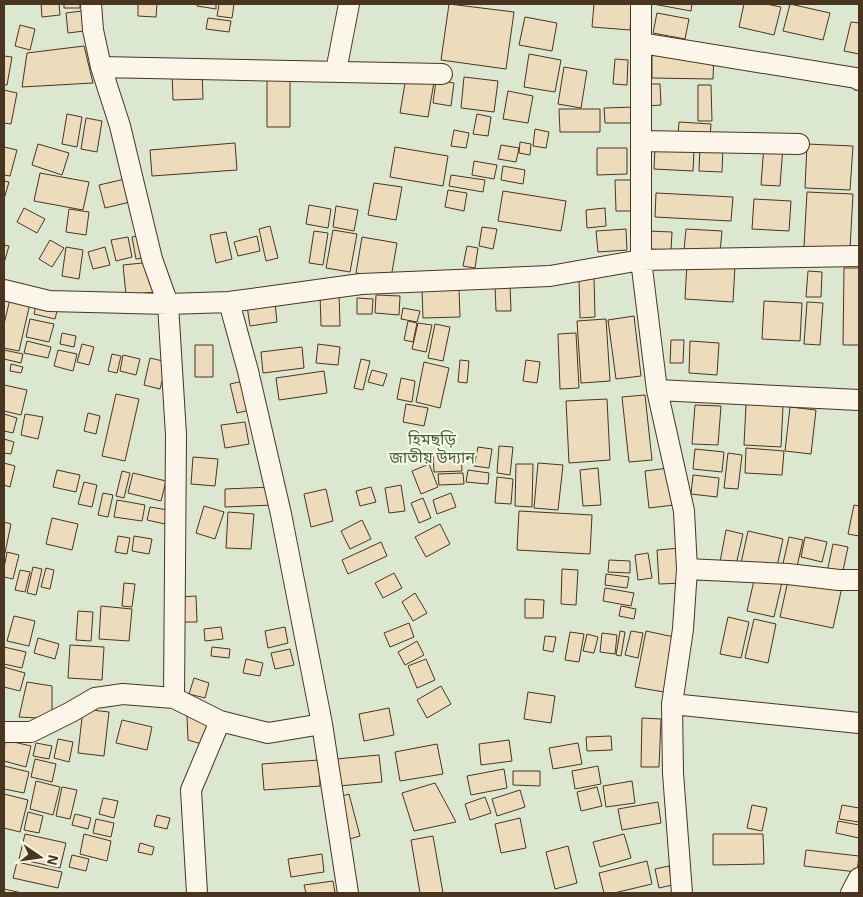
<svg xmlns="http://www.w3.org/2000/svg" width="863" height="897" font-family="'Exo 2','Noto Sans Bengali',sans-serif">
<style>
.green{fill:#dce7d0;stroke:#887966}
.building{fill:#ecdcbc;stroke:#4a3520}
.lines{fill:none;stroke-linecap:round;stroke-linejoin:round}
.minor-casing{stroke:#4a3520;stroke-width:22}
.minor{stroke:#fbf6e9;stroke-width:20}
.labels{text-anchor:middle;stroke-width:4;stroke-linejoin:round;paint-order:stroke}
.park-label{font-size:16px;fill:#436837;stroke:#fbf6e9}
</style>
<rect width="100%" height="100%" fill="#fbf6e9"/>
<!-- green -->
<path class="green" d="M 4,4 L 859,4 L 859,893 L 4,893 Z"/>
<!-- building -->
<path class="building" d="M 41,4 L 59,4 L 60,15 L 42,17 Z
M 64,4 L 80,4 L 80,8 L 64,8 Z
M 138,4 L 157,4 L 156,17 L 138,16 Z
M 197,4 L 216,4 L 216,9 L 197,6 Z
M 219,4 L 234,4 L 232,18 L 217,16 Z
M 449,4 L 514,12 L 506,69 L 441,60 Z
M 594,4 L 632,4 L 630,30 L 592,27 Z
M 653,4 L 692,4 L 691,11 Z
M 744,4 L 766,4 L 781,7 L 774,35 L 739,27 Z
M 790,4 L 830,13 L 823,40 L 783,31 Z
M 82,11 L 84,31 L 68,33 L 66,13 Z
M 657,13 L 689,19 L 685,39 L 653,33 Z
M 525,17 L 557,23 L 552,51 L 519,45 Z
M 208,18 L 231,21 L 229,32 L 206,29 Z
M 851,22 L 859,23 L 859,54 L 844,51 Z
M 20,25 L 35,29 L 30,50 L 15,46 Z
M 84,46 L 93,83 L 22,87 L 27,53 Z
M 652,51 L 714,52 L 713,79 L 652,78 Z
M 529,54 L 561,60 L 555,92 L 524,87 Z
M 4,56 L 12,57 L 7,85 L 4,85 Z
M 615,59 L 628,60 L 627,85 L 613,84 Z
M 564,67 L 587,71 L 581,108 L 558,104 Z
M 172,71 L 202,71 L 203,99 L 173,100 Z
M 267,74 L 290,74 L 290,127 L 267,127 Z
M 406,77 L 434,82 L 428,117 L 400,113 Z
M 464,77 L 498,81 L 494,112 L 461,108 Z
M 436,80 L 454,83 L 451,106 L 433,103 Z
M 648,84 L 660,84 L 661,105 L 648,106 Z
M 698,85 L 711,85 L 712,121 L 698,121 Z
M 4,90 L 17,93 L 11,124 L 4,123 Z
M 508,91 L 533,96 L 528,123 L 503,119 Z
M 635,107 L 635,123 L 605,123 L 604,108 Z
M 559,109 L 600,109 L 600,132 L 560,132 Z
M 67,114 L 82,117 L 77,147 L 62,144 Z
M 477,114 L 491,117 L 488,136 L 473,134 Z
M 86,118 L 102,121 L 97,152 L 81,149 Z
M 679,122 L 711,124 L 710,137 L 678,135 Z
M 535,129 L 549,132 L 546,148 L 533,146 Z
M 454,130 L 469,133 L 466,148 L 451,146 Z
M 520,142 L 531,144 L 530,155 L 519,153 Z
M 235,143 L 237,170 L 152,176 L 150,150 Z
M 38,144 L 69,153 L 62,175 L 32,165 Z
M 807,144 L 853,146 L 850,190 L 805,188 Z
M 501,145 L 519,148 L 516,162 L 498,159 Z
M 700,145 L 723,146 L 722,172 L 699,171 Z
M 764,145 L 783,146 L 780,186 L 761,185 Z
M 4,147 L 17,150 L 10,176 L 4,175 Z
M 395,147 L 448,156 L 443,186 L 390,177 Z
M 597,148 L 627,148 L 627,174 L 597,175 Z
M 655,148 L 694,150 L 693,171 L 654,169 Z
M 474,161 L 497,165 L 494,179 L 472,175 Z
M 503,166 L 525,170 L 523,184 L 501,180 Z
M 40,173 L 89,182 L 83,210 L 34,201 Z
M 451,175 L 485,180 L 483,192 L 449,186 Z
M 125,179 L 130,202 L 105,208 L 99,185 Z
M 615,180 L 631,180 L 631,211 L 616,211 Z
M 4,181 L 9,182 L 4,199 Z
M 374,183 L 402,187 L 396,220 L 368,215 Z
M 448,190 L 467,193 L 464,211 L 445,207 Z
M 503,191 L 566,201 L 561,231 L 498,221 Z
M 807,192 L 853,194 L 850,249 L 804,247 Z
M 656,193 L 733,197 L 731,221 L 655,217 Z
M 754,199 L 791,201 L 789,231 L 752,229 Z
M 309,205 L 331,209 L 328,228 L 306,224 Z
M 336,206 L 358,210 L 354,231 L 333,227 Z
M 24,208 L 45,219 L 37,233 L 17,222 Z
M 605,208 L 606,226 L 587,228 L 586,210 Z
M 69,209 L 89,212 L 86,235 L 66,232 Z
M 270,226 L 278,258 L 266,261 L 259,229 Z
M 482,227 L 497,229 L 493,249 L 479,246 Z
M 626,229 L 627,250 L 598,252 L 596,231 Z
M 686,229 L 722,231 L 720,252 L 684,250 Z
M 333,230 L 357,234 L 350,272 L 326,268 Z
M 314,231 L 328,233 L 323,265 L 309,263 Z
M 648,231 L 672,232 L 671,250 L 647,249 Z
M 226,232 L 232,259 L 216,263 L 210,235 Z
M 145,234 L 149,257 L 136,259 L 132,237 Z
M 257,236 L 260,251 L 238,256 L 234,242 Z
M 128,237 L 132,257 L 116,261 L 111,240 Z
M 362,237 L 397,243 L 391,278 L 356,273 Z
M 50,240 L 64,248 L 52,267 L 39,259 Z
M 4,245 L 9,246 L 4,263 Z
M 467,246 L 478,248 L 475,268 L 463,266 Z
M 66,247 L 83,250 L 79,279 L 62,276 Z
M 105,247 L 110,265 L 93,269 L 88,252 Z
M 152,262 L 155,292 L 126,295 L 123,265 Z
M 687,262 L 735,265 L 733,302 L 685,299 Z
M 844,268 L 859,268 L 859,345 L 843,345 Z
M 808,271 L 822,272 L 821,297 L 806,297 Z
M 594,277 L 595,317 L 580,318 L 579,278 Z
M 495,285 L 510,285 L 511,311 L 496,311 Z
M 422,289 L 459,289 L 460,317 L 423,318 Z
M 339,292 L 340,326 L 321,326 L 320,293 Z
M 11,295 L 31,299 L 19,351 L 4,348 L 4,324 Z
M 376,295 L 400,296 L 399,315 L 375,313 Z
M 357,298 L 373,299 L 372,314 L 357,314 Z
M 764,301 L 802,303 L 800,341 L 762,339 Z
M 37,302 L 58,307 L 55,319 L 34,314 Z
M 807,302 L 823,303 L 820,345 L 804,344 Z
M 275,303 L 277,322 L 250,326 L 247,306 Z
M 403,308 L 420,311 L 417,322 L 401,319 Z
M 634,316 L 641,376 L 616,379 L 608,320 Z
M 30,319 L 54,324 L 49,342 L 26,337 Z
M 606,319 L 610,381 L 581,383 L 577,321 Z
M 408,321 L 417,323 L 413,342 L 404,340 Z
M 418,323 L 432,325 L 426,352 L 412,349 Z
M 435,324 L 450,327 L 443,361 L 428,358 Z
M 62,333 L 76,336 L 74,347 L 60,344 Z
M 576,333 L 579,388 L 560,389 L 558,334 Z
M 671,340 L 684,340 L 683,363 L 670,363 Z
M 27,341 L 51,347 L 48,358 L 24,353 Z
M 690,341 L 719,343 L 717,375 L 689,373 Z
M 82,344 L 94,347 L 89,365 L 77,362 Z
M 318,344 L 340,347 L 338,365 L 316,363 Z
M 195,345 L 213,345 L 213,377 L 195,377 Z
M 302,347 L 304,368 L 263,373 L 261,352 Z
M 4,350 L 23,354 L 21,363 L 4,359 Z
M 58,350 L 77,354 L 73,371 L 54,366 Z
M 112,354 L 121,356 L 117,373 L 108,371 Z
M 123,355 L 140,359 L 136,375 L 120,371 Z
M 150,358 L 167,362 L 160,389 L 144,385 Z
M 361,359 L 370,361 L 363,390 L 354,388 Z
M 460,360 L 469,361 L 467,383 L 458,382 Z
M 526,360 L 540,362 L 537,383 L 523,381 Z
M 424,362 L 449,368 L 440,408 L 416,402 Z
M 11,364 L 23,367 L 21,373 L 10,371 Z
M 372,370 L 387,374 L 383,386 L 368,382 Z
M 324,371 L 327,393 L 279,400 L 276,378 Z
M 401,378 L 415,381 L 412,402 L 397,399 Z
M 244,381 L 250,410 L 237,413 L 230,384 Z
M 4,385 L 27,390 L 21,415 L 4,411 Z
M 116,394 L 139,399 L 125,461 L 102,456 Z
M 645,395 L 652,460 L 629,462 L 622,397 Z
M 607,399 L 610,460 L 569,463 L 566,401 Z
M 406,404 L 428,408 L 424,426 L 403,422 Z
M 746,404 L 783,406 L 781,447 L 744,445 Z
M 695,405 L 721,406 L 718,445 L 692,444 Z
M 790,407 L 816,410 L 811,454 L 785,451 Z
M 88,413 L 100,416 L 96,434 L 84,431 Z
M 4,414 L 17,418 L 13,433 L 4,431 Z
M 25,414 L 43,417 L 38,439 L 21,435 Z
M 245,422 L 249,444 L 225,448 L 221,425 Z
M 4,439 L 14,442 L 11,454 L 4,453 Z
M 499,446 L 513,447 L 510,475 L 497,473 Z
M 478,447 L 492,449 L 489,468 L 474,466 Z
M 746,448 L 784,451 L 782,475 L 745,473 Z
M 695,449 L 724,452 L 722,472 L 693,469 Z
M 461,452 L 462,471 L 434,472 L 433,453 Z
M 728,453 L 742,455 L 738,489 L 724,488 Z
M 193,457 L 218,459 L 215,486 L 191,484 Z
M 4,463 L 15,466 L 10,487 L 4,485 Z
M 538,463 L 563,465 L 558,510 L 534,508 Z
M 429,464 L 438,487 L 421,494 L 412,471 Z
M 516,464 L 533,464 L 532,507 L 515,506 Z
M 598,468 L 601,505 L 583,506 L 580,470 Z
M 669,468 L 674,505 L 649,508 L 645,471 Z
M 57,470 L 80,475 L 76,492 L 53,487 Z
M 468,470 L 489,473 L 488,484 L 466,482 Z
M 122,471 L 130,473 L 124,498 L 116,496 Z
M 133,473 L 166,481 L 161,501 L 128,493 Z
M 463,473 L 464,484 L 439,485 L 438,474 Z
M 693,475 L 719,478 L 717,497 L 691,494 Z
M 497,477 L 513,479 L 511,504 L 495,503 Z
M 84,482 L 97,485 L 92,507 L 78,504 Z
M 401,485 L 405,511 L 389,513 L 385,488 Z
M 272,487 L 273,505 L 225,507 L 225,489 Z
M 371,487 L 376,502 L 360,506 L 356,491 Z
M 326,489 L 333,521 L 311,527 L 304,494 Z
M 103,493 L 113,495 L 108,517 L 98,515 Z
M 451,493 L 456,507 L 437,514 L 433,500 Z
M 423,498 L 431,518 L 419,523 L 411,503 Z
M 117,500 L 145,505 L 142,521 L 114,517 Z
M 854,505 L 859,506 L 859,536 L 848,534 Z
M 204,506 L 224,512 L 215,539 L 196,533 Z
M 150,507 L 168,510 L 165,524 L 147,520 Z
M 519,511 L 592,515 L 590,554 L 517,550 Z
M 228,512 L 254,514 L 251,549 L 226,548 Z
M 52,518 L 78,524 L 72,550 L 46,544 Z
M 362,520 L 371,539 L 350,549 L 341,531 Z
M 4,522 L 11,524 L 5,553 L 4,553 Z
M 440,524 L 450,544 L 426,557 L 415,537 Z
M 726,530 L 743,534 L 736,565 L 720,562 Z
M 748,531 L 783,539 L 776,571 L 741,563 Z
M 118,536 L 130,538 L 127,554 L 115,552 Z
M 134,536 L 152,539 L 149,554 L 132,551 Z
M 789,537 L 803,540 L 796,571 L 782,568 Z
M 805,537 L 827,542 L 822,562 L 801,557 Z
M 381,542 L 387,556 L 348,574 L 342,560 Z
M 833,544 L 848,547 L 842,575 L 827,572 Z
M 681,548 L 683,583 L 659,584 L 657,550 Z
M 7,552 L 19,555 L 13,579 L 4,577 L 4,568 Z
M 648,553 L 652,578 L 638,580 L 635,555 Z
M 609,560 L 630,561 L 630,573 L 608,572 Z
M 33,567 L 42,569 L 36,595 L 27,593 Z
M 46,568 L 54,570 L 50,589 L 41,587 Z
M 562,569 L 578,570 L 576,605 L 561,604 Z
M 20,570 L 30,572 L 25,592 L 15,590 Z
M 394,573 L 402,588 L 383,598 L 375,583 Z
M 606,574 L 629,577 L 627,588 L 605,585 Z
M 755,576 L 782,582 L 774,617 L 747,611 Z
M 789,576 L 842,587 L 833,628 L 780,617 Z
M 124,583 L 135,584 L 132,607 L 122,606 Z
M 605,588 L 634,593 L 631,606 L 603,601 Z
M 415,593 L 427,613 L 413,621 L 402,602 Z
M 196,596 L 197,622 L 181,622 L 180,597 Z
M 525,599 L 544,600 L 543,618 L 525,618 Z
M 101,606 L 132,609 L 129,641 L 99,639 Z
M 621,606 L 636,609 L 634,619 L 619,616 Z
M 78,611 L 93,612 L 91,641 L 76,640 Z
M 14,616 L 35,621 L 29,646 L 7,641 Z
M 728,617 L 749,622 L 741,658 L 720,654 Z
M 754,619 L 776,624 L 768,663 L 745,658 Z
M 409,623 L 414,637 L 390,647 L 384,633 Z
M 221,627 L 223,639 L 205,641 L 204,629 Z
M 285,627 L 288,643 L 268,648 L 265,631 Z
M 620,631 L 625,632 L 621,656 L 616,655 Z
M 631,631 L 643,633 L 638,658 L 625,655 Z
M 646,631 L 674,637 L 664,692 L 635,687 Z
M 570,632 L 584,634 L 579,662 L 565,660 Z
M 602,633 L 617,635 L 615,654 L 600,652 Z
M 587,634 L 598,637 L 594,653 L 583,651 Z
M 545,636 L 556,637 L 553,652 L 543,650 Z
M 38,638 L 59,644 L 55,659 L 34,653 Z
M 417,641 L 424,655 L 405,665 L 398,652 Z
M 70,645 L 104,647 L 102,680 L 68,678 Z
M 4,647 L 26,652 L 22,668 L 4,664 Z
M 212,647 L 230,649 L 229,658 L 211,656 Z
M 290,649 L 294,665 L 275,669 L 271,653 Z
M 246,659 L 263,663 L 260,676 L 243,673 Z
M 426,659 L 435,680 L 417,688 L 408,666 Z
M 4,667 L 25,673 L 20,691 L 4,687 Z
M 194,678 L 209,683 L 205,698 L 189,694 Z
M 27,682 L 52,686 L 52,712 L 38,718 L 19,717 Z
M 441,686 L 451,704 L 427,718 L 417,700 Z
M 528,692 L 555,696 L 551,723 L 524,719 Z
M 389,708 L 394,735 L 364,741 L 359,714 Z
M 83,709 L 109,712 L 104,756 L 78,753 Z
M 187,716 L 212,723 L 205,745 L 188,740 Z
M 642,718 L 661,719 L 659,767 L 641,767 Z
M 122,720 L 152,727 L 147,750 L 116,743 Z
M 611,736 L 612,750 L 587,751 L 586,737 Z
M 58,739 L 73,742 L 69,762 L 54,758 Z
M 5,740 L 31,746 L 26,767 L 4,761 Z
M 509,740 L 512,761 L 481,765 L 479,744 Z
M 36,743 L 52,746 L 49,759 L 33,756 Z
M 578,743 L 582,764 L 553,769 L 549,748 Z
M 437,744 L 443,774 L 400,781 L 395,752 Z
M 379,755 L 382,782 L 339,786 L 336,759 Z
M 35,759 L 56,764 L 52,782 L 31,777 Z
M 319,760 L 320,786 L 264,790 L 262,764 Z
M 4,766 L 29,772 L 24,793 L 4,789 Z
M 598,766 L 601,784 L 575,789 L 572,771 Z
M 504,769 L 507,788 L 471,795 L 467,776 Z
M 513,771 L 540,771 L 540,786 L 513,785 Z
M 36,781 L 60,787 L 53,815 L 30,809 Z
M 632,781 L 635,803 L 606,807 L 603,786 Z
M 435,783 L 456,822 L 414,831 L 402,793 Z
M 62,787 L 77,790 L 70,819 L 56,816 Z
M 597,787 L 602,806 L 581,811 L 577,792 Z
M 520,790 L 525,807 L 497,816 L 492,799 Z
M 4,794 L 28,800 L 20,832 L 4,828 Z
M 349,794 L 360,836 L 346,840 L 335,798 Z
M 485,797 L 491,813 L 470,820 L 465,804 Z
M 103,798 L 118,801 L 114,818 L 99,814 Z
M 658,802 L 661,823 L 622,830 L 618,809 Z
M 752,805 L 767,808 L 762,831 L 747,828 Z
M 842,805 L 859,808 L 859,822 L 839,819 Z
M 28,812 L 43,816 L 39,833 L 24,830 Z
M 75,814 L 91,818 L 88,829 L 72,825 Z
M 157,815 L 170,818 L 167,829 L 154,826 Z
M 520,818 L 526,848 L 501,853 L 495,824 Z
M 96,819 L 114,823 L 111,837 L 93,833 Z
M 838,821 L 859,825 L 859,838 L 836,833 Z
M 25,834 L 66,843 L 60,868 L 19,859 Z
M 84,834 L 111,841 L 107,861 L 80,854 Z
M 624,834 L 631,858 L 600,867 L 593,842 Z
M 713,834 L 763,834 L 764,864 L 713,865 Z
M 433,836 L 443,893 L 420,893 L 411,840 Z
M 140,843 L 154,847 L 152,855 L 138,852 Z
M 568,846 L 577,883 L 555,889 L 546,852 Z
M 806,850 L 859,856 L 857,872 L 804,866 Z
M 322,854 L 324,872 L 291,877 L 288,859 Z
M 72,855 L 89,859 L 86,871 L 69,867 Z
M 647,861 L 652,884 L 614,893 L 604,893 L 599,873 Z
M 17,862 L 62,872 L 58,888 L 13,878 Z
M 669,866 L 672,885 L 659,888 L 655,869 Z
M 333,881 L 335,893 L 306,893 L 304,885 Z
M 4,889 L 22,893 L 4,893 Z"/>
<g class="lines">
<defs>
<path id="minor" d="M 91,4 L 93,30 L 101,67 L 120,126 L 152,259 L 168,304 L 176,435 L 174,698
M 641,4 L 641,260 L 657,390 L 684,511 L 687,569 L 683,629 L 672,704 L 673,773 L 682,893
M 641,43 L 856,78 L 859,80
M 101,67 L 442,74
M 336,71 L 349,4
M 641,141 L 799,144
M 4,290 L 49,301 L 168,304 L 229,302 L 361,284 L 550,276 L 641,260 L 859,256
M 229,302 L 248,371 L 281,514 L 322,724 L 348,893
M 657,390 L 859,400
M 687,569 L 788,574 L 839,580 L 859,580
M 672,704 L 859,723
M 4,732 L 31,732 L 71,712 L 95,698 L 123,694 L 174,698 L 220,721 L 268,733 L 322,724
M 197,893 L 191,790 L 220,721
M 851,893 L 859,878"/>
</defs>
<!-- minor casing -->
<use href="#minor" class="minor-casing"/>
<!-- minor -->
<use href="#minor" class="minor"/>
</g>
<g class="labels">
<!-- park labels -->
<g class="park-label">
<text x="432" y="445">হিমছড়ি<tspan x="432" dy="18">জাতীয় উদ্যান</tspan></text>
</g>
</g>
<!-- border -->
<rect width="863" height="897" fill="none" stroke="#4a3520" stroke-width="10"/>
<!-- north arrow -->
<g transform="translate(40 857) rotate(103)" stroke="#fbf6e9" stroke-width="4" paint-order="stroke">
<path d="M0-4L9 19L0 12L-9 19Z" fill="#4a3520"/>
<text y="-8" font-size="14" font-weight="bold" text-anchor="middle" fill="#4a3520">N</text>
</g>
</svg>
